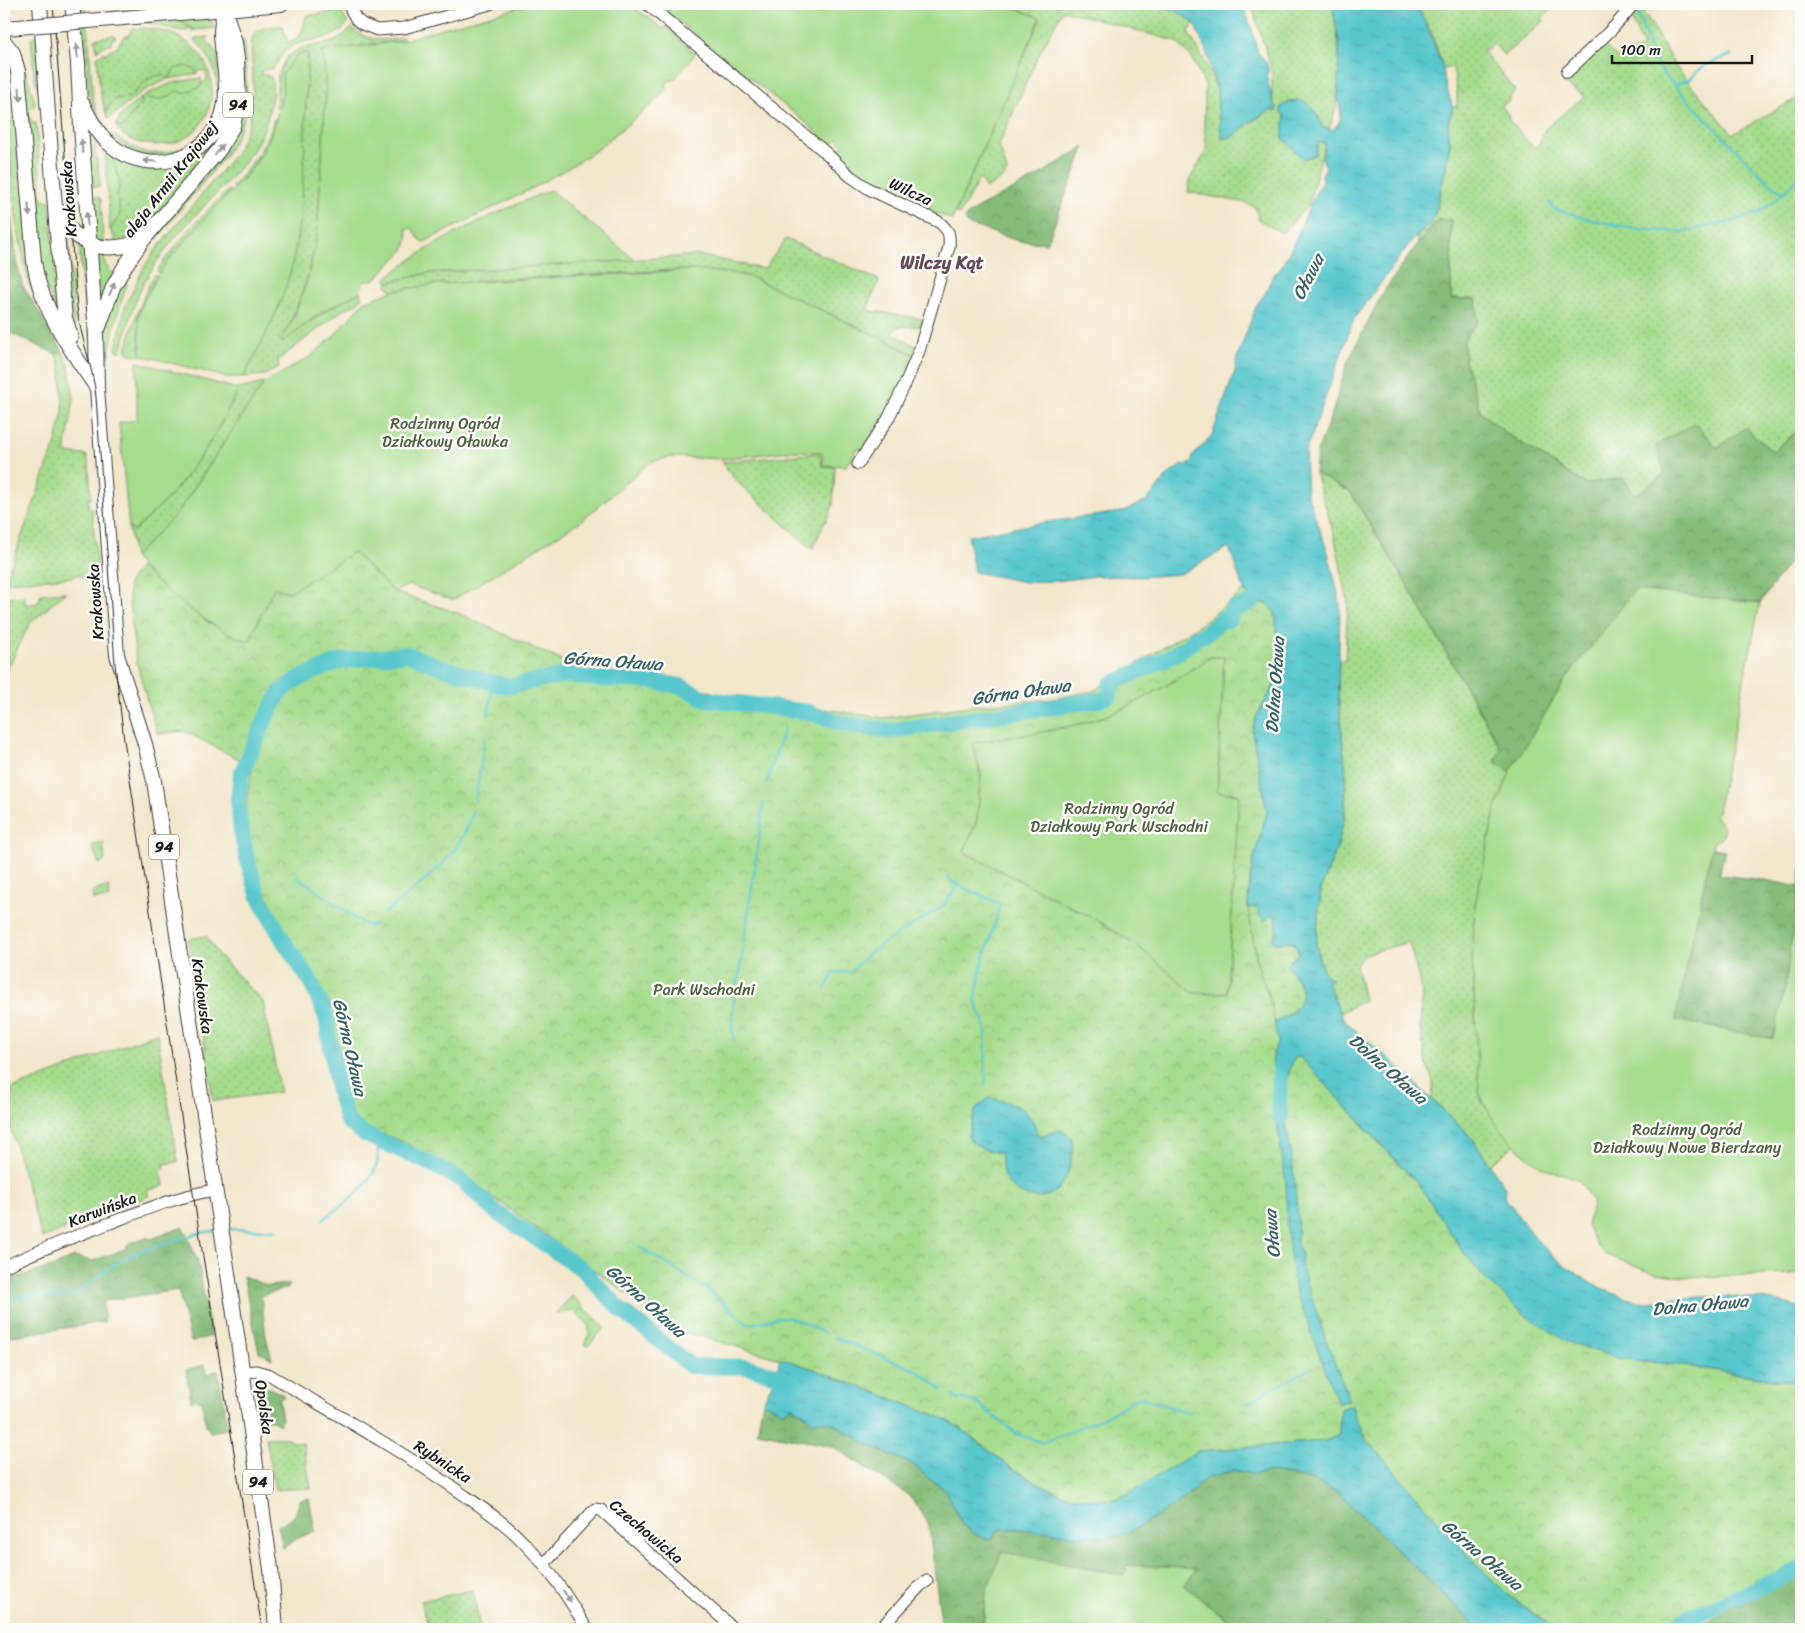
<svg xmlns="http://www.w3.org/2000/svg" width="1805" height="1633" font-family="Sriracha,sans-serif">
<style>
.grass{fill:url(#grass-dots);stroke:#617c54}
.forest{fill:url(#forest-crowns);stroke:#506c4a}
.wetland{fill:url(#wetland-marsh);stroke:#617c54}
.park{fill:url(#park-crowns);stroke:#617c54;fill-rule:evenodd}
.garden{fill:#a6dc8d;stroke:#617c54}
.water{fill:url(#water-ripples);stroke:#3a7274}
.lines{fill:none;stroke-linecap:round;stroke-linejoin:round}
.stream{stroke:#59c7cd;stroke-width:2.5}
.river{stroke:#59c7cd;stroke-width:16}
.minor-casing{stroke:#3c3a36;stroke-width:13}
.major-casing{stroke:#3c3a36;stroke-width:16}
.minor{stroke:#fff;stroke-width:11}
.major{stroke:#fff;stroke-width:14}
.tram{stroke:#1c1c1c;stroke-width:1}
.major-bridge-casing{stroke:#3c3a36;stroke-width:16;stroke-linecap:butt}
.major-bridge{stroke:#fff;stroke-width:14}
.oneway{fill:#999}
.labels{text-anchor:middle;stroke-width:5;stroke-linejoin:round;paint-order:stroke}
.shield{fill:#fdfcf7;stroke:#605f5e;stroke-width:1}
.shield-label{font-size:15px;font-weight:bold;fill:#1c1c1c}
.street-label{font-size:16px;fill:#1c1c1c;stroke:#fdfcf7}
.park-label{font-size:16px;fill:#4c5f44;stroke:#fdfcf7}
.neighbourhood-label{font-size:18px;font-weight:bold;fill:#644b5b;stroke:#fdfcf7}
.water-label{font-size:18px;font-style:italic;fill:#346063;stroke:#fdfcf7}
</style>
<defs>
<pattern id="grass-dots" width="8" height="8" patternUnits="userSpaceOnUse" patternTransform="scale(1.25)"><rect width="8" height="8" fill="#a6dc8d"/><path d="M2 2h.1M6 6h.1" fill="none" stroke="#8ebc79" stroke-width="1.8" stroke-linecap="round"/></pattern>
<pattern id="forest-crowns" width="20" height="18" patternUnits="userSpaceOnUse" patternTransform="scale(1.25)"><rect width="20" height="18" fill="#84bc78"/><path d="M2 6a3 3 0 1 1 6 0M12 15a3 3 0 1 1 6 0" fill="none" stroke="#71a167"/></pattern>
<pattern id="wetland-marsh" width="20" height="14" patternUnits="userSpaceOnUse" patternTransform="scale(1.25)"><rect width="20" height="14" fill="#a6dc8d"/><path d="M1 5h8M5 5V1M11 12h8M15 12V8" fill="none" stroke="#8ebc79"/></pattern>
<pattern id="park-crowns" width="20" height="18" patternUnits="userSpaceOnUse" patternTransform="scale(1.25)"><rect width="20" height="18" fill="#a6dc8d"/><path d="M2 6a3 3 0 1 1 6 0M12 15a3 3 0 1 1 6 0" fill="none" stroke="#8ebc79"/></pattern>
<pattern id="water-ripples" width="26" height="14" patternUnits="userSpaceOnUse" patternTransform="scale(1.25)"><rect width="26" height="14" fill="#59c7cd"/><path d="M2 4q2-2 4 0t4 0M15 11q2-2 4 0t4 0" fill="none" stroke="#4daaaf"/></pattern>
</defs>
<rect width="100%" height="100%" fill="#fdfcf7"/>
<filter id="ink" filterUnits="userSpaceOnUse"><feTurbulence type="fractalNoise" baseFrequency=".02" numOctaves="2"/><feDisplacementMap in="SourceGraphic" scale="10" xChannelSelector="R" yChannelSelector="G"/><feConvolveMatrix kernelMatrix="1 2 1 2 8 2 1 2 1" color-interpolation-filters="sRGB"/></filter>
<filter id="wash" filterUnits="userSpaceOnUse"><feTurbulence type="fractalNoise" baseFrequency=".0096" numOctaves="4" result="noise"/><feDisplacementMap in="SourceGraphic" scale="20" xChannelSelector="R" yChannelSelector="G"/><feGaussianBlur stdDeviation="1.12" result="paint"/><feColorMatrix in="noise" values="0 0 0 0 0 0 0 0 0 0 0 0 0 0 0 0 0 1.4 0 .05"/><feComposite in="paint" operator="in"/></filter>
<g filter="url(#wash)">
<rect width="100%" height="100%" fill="#f2e6cb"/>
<!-- grass -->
<path class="grass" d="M 81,4 L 86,4 L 93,98 L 95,107 L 105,125 L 103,131 L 90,103 Z
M 114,4 L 196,4 L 115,12 Z
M 1005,4 L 1153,4 L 1177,11 L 1194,23 L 1188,32 C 1196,45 1215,78 1217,92 C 1219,108 1219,124 1223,139 L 1271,110 L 1276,112 L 1272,96 L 1272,70 L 1251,4 L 1332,4 C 1338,34 1342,65 1338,96 C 1337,107 1332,119 1329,130 L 1322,127 L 1319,117 L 1292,100 L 1281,107 L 1285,116 L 1283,138 L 1303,159 L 1318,143 L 1325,143 L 1308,206 L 1282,233 L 1259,220 L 1255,207 L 1246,203 L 1188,192 L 1191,177 L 1207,150 L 1204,125 L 1205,85 L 1190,55 L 1175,41 L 1063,10 L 1037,58 L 999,145 L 1007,171 L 1004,177 L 986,189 L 980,178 L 959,215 L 955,213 L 1040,19 Z
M 1413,4 L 1557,4 L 1542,18 L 1544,21 L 1504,55 L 1494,44 L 1486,51 L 1484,48 L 1482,50 L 1515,90 L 1509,98 L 1509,101 L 1502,106 L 1508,114 L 1509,121 C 1520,128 1524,143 1537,148 L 1545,129 L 1585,96 L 1563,83 L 1603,44 L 1617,58 L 1643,47 L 1631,18 L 1638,6 L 1649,20 L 1675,66 L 1733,134 L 1801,96 L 1801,428 L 1774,451 L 1717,448 L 1694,423 L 1665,474 L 1635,495 L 1623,478 L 1585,484 L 1509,435 L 1481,413 L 1465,361 L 1464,339 L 1478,321 L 1476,299 L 1451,299 L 1451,220 L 1438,220 L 1418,243 L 1416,237 L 1428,226 L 1435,214 L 1445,171 L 1450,144 L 1448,124 L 1453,107 L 1457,106 L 1457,92 L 1453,67 L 1443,69 C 1437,47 1429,21 1413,4 Z
M 340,11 L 348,23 C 331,46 308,34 288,49 C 281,54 278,62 273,68 L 261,71 L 261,75 L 267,75 L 271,77 C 274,87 272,98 270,107 C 263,147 238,171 211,199 C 191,220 170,241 154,266 C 136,292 129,321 121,351 L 117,351 L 116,349 L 125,307 L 143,269 L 155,251 L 235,154 C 259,114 253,87 251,43 C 255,26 268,27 283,26 L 288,43 C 302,38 303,29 306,16 Z
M 176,19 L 195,30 L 181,31 L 148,23 L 148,21 Z
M 142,28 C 242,34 226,155 148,144 C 136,143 122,137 116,126 L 122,127 L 142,103 L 141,98 L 147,94 L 149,98 L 167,97 L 176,91 L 201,84 L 207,80 L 206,71 L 198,71 L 197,74 L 196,74 L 195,71 L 170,76 L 168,79 L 163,75 L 148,79 L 129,98 L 109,106 L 106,114 L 100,92 L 97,57 L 103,53 L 107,53 L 109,50 L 118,46 L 123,37 L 129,35 L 131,29 Z
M 352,28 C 367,41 384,42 403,37 L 404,40 L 323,51 L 326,93 L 317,237 L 307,280 L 283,342 C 307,322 332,306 360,292 L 362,298 L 354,305 L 344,309 L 278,360 L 279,367 L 265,375 L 244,377 L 277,311 L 289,275 L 296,245 L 300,210 L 308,53 L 282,74 L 283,92 L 279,108 L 276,107 L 278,75 L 286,58 L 299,49 L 336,41 Z
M 113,35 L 116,37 L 111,40 L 111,44 L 103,46 L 97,51 L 95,39 Z
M 31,37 L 37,37 L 41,100 L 34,74 Z
M 209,37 L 206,40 L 217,53 L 222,88 L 215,121 L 194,145 L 168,156 L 137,155 L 111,138 L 113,134 C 121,141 130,146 139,150 C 145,154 155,153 161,153 C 220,148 236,76 194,40 L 196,38 Z
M 244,39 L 247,98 L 244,118 L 237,136 L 224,157 L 157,238 L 154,236 L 224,153 L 241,40 Z
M 24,66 L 35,102 C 34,107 32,109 27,109 Z
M 30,117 L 33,124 L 36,123 L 42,199 L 44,201 L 50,201 L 59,318 L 41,272 L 28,118 Z
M 274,119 L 276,119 C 269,147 253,169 233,188 L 232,186 C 251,166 266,146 274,119 Z
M 17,120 L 40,304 L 29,285 L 17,225 L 11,174 L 9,121 Z
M 226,121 L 228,121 L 216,144 L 140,234 L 115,243 L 114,236 L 110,230 L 119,217 L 117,195 L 119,189 L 119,179 L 110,152 L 155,168 Z
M 228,190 L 230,191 L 181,245 L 159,273 L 157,271 C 177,241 203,215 228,190 Z
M 786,239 L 879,280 L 867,310 L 923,319 L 921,326 L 897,327 L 892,333 L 916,346 L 914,355 L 887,341 L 751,277 C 700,265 646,272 595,275 C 527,278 460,280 393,291 L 387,286 L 388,282 L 429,273 L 671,257 L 699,255 L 764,269 Z
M 154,275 L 157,275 L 145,298 L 138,316 L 141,356 L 129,354 L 126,350 C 133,324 141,299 154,275 Z
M 62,350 L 69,367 L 74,399 L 65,453 L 86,455 L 89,464 L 91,499 L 88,499 L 88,507 L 92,508 L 97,568 L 91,572 L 89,577 L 82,577 L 78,574 L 74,577 L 7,582 L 6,579 L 56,443 L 63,411 L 61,368 L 56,354 Z
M 264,383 L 178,512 L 134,557 L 129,528 L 134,530 C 146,519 159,508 170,496 C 198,464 221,427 238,389 Z
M 820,453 L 822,466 L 835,467 L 833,506 L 812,549 L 736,481 L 722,462 Z
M 1315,473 L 1350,492 L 1408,586 L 1501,749 L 1495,762 L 1510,772 L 1495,811 L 1475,905 L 1472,954 L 1479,1091 L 1483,1104 L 1514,1145 L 1489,1166 L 1473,1139 L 1432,1099 L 1433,1081 L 1427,1066 L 1420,1029 L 1422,991 L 1409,942 L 1365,954 L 1356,965 L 1364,1000 L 1340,1013 L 1327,982 L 1331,980 L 1325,974 L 1320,963 L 1316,943 L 1321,889 L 1337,848 L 1345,815 L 1346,776 L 1338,692 L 1339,661 L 1345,659 L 1348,603 L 1334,534 Z
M 66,592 L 30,623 L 4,676 L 4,596 L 11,597 L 24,596 L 26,605 L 38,603 L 41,594 Z
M 103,842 L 105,861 L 99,864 L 92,846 Z
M 108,886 L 109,898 L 93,900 L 92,892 Z
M 206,936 L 218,954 L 263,1002 L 280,1092 L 213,1101 L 189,939 Z
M 157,1033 L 178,1162 L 164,1164 L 165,1169 L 161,1170 L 164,1185 L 147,1191 L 149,1196 L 42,1238 L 4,1105 L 4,1092 Z
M 266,1438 L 288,1438 L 291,1442 L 303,1443 L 311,1488 L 275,1490 Z
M 473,1590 L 480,1629 L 429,1629 L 421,1601 Z"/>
<!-- forest -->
<path class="forest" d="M 4,139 L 5,177 L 19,273 L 23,286 L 62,350 L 56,354 L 4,330 Z
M 1085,146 L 1047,243 L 1019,241 L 967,224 L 965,217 L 976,209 L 1033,179 Z
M 1438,220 L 1451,220 L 1451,299 L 1476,299 L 1478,321 L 1464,339 L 1465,361 L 1481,413 L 1509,435 L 1585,484 L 1623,478 L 1635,495 L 1665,474 L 1656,445 L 1695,423 L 1717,448 L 1745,428 L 1773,451 L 1801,428 L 1801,480 L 1799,483 L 1801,546 L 1760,603 L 1635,590 L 1566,679 L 1510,772 L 1495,762 L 1501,748 L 1408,586 L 1350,492 L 1315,473 L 1317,452 L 1333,410 L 1347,363 L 1382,294 L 1418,243 Z
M 1712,848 L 1725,850 L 1719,875 L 1765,880 L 1799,887 L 1784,994 L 1773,1039 L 1674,1020 Z
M 183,1227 L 198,1261 L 211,1336 L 191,1342 L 178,1290 L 103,1301 L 104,1322 L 6,1337 L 4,1341 L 4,1281 L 55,1266 L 74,1257 L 93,1261 L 125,1249 L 128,1244 L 146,1237 L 151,1239 Z
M 243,1276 L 268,1286 L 289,1284 L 289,1287 L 261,1296 L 266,1337 L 272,1359 L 259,1352 Z
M 205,1365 L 208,1374 L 218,1370 L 228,1429 L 210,1432 L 206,1425 L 201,1400 L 191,1401 L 186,1370 Z
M 259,1388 L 270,1388 L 285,1396 L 279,1399 L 282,1420 L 279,1425 L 273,1420 L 264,1420 Z
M 763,1402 C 778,1409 796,1402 806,1417 L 833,1423 L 869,1445 L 914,1465 L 928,1478 L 943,1488 L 957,1511 L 961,1523 L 991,1539 L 999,1529 L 1020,1529 L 1184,1499 L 1207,1478 L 1234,1470 L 1255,1475 L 1268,1472 L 1292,1475 L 1316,1482 L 1337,1492 L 1457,1607 L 1477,1629 L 1238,1629 L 1236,1626 L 1184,1586 L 1196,1569 L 1127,1565 L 1125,1576 L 986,1592 L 983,1621 L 957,1629 L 942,1629 L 929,1527 L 918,1507 L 908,1495 L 832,1446 L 757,1432 Z
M 309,1498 L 315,1531 L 298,1538 L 283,1548 L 278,1526 L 295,1516 L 300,1500 Z
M 1801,1575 L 1801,1629 L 1689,1629 Z"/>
<!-- wetland -->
<path class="wetland" d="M 1248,907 L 1257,908 L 1259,914 L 1274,914 L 1278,921 L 1277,944 L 1285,941 L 1295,944 L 1299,953 L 1286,965 C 1311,992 1305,1008 1274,1023 L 1269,997 L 1257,963 Z"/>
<!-- park -->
<path class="park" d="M 353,552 L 394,592 L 458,613 L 587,672 L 654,674 L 715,693 L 884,718 L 969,706 L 1052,699 L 1093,691 L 1201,624 L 1244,591 L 1260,602 L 1268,604 L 1271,607 L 1275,613 L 1278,641 L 1280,666 L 1275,684 L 1256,717 L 1267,812 L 1253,862 L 1250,879 L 1248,907 L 1257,963 L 1269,997 L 1278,1037 L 1308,1064 L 1376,1140 L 1419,1185 L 1462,1250 L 1617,1358 L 1672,1364 L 1801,1383 L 1801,1563 L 1657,1629 L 1554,1629 L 1506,1593 L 1477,1566 L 1374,1448 L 1350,1431 L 1325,1441 L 1198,1451 L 1128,1494 L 1115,1499 L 1094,1500 L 1061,1494 L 1030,1479 L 1010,1467 L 960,1428 L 940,1417 L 808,1367 L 678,1330 L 476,1185 L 404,1142 L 363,1127 L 348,1109 L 330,1006 L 311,971 L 293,946 L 262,886 L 250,844 L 244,816 L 252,766 L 184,731 L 158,734 L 148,704 L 137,663 L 131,623 L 128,584 L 140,567 L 157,582 L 209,623 L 249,641 L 274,587 L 289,592 ZM 1211,657 L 1224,657 L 1217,793 L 1239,794 L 1227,992 L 1140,948 L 1097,920 L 964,852 L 977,820 L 981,776 L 973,744 C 1018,736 1077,729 1118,711 C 1150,697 1182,676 1211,657 Z
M 572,1296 L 605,1327 L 588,1346 L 584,1345 L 590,1334 L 588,1324 L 573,1311 L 555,1314 Z"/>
<!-- garden -->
<path class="garden" d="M 531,4 L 626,4 L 648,17 L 663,29 L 666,26 L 695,54 L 674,80 L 670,80 L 666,84 L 667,88 L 651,105 L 595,151 L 568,168 L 527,191 L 422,243 L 412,228 L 406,229 L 408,238 L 404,250 L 375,279 L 362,282 L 362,287 L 360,292 L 320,313 L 283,342 L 280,340 L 294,318 L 298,306 L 307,280 L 317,237 L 326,93 L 323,51 L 402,41 L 435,30 Z
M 657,4 L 1005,4 L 1040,18 L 952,220 L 876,186 L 838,155 L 836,151 L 843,145 L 837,139 L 831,145 L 805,122 Z
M 203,17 L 210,20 L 216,28 L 195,30 L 176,19 Z
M 308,53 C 303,126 308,202 290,273 C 280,310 261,343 244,377 L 225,377 L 141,355 L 138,316 L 145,298 L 165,264 L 205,218 L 246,176 L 260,157 L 273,130 L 279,108 L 283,92 L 282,74 L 298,54 Z
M 185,66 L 194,69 L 196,74 L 169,79 L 174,69 Z
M 163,75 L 168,79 L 143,91 L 109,119 L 106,114 L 109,106 L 115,99 L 125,97 L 129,98 C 139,89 148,74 163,75 Z
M 201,78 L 201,86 L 184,93 L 176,91 C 169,98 159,101 149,98 L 147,94 L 172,83 Z
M 141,98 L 139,107 L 131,114 L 126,125 L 122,127 L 116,126 C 118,115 132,105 141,98 Z
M 87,124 L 97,140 L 95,153 L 98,167 L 100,186 L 90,187 Z
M 105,147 L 110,152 L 119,179 L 119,189 L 117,195 L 120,212 L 119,217 L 110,230 Z
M 550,190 L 635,260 L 429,273 L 388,282 L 386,278 C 434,239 494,214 550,190 Z
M 91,197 L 98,197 L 101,199 L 103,243 L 96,241 Z
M 60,226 L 68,234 L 75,326 L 72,327 Z
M 79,244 L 84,246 L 91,339 L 84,307 Z
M 96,251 L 104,252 L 105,265 L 115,275 L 100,307 Z
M 690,270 L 733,273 L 751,277 L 887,341 L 914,355 L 894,404 L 863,449 L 856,449 L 851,462 L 848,461 L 846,466 L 823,465 L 822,452 L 789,451 L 723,459 L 671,457 L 650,462 L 581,521 L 453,600 L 409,585 L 394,592 L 353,552 L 290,592 L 274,588 L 249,641 C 220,636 150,582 134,557 L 178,512 L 264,383 L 310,357 L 332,338 L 364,302 L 393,291 L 437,284 Z
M 122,278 L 126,281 L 127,284 C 117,313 110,339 107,370 L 104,372 L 103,356 L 105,327 Z
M 137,362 L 238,389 C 221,427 198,464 170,496 C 159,508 146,519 134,531 L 129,528 L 119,423 L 137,420 Z
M 1635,590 L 1760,603 L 1716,817 L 1724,828 L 1723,836 L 1713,843 L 1675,1020 L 1773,1039 L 1784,994 L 1801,871 L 1801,1274 L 1683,1277 L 1656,1273 L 1606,1255 L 1596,1245 L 1587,1224 L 1593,1202 C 1588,1196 1584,1185 1578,1180 C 1570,1174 1557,1174 1548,1170 C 1519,1156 1489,1121 1479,1091 L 1472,954 L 1475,905 L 1495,811 L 1510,772 L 1566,679 Z
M 1211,657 L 1224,657 L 1217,792 L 1239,794 L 1227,993 L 1193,993 L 1140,948 L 1097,920 L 964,852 L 977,820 L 981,776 L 973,743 C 1018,736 1077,729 1118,711 C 1151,696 1182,676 1211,657 Z
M 1002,1552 L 1125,1576 L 1127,1565 L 1196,1569 L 1184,1586 L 1236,1626 L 1238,1629 L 983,1629 L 986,1592 Z"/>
<!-- water -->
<path class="water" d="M 1153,4 L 1239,4 L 1244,8 L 1252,30 L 1258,53 L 1266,61 L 1269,71 L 1266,75 L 1274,106 L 1277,107 L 1276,112 L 1271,110 C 1262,115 1251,121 1243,128 C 1236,134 1233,138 1222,139 L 1218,109 L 1217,90 L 1206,51 L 1194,23 L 1177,11 Z
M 1332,4 L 1413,4 L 1419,10 L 1430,33 L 1443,69 L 1445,83 L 1453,107 L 1448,124 L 1450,144 L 1445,171 L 1435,214 L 1428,226 L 1410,243 L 1354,319 L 1305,453 L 1307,494 L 1327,549 L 1340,602 L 1338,692 L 1346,776 L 1345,815 L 1337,848 L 1321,889 L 1316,943 L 1320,963 L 1325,974 L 1332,979 L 1327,982 L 1340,1013 L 1346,1022 L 1396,1065 L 1473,1139 L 1506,1189 L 1505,1197 L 1507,1204 L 1511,1205 C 1521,1220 1531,1235 1544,1247 C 1569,1272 1611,1299 1647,1302 C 1656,1302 1667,1299 1677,1298 C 1719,1296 1761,1295 1801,1308 L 1801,1383 L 1672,1364 L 1617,1358 L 1568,1342 L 1525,1315 L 1485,1279 L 1462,1250 L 1419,1185 L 1301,1058 L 1295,1057 L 1290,1068 L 1284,1095 L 1272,1082 C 1274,1068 1270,1055 1278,1042 L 1274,1023 C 1305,1008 1311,991 1286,965 L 1299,953 L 1295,944 L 1285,941 L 1277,944 L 1272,940 C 1277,931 1279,924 1274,914 L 1264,921 L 1259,914 L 1257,908 L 1248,907 L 1250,879 L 1253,862 L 1267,812 L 1252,731 L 1256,717 L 1275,684 L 1280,666 L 1275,613 L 1268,604 L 1260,602 L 1244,591 L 1229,547 L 1180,574 L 1141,577 L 1096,576 L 1056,581 L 1025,582 L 974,572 L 968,536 L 1053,521 L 1122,512 L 1141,503 L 1146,502 L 1166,477 L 1173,471 L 1182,465 L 1189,464 L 1192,461 L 1193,456 L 1212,435 L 1235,371 L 1237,358 L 1257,304 L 1265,294 L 1273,275 L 1279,271 L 1293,245 L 1314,196 L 1322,183 L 1322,174 L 1326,168 L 1322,157 L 1325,143 L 1318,143 L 1315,155 L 1303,159 L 1283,138 L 1285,116 L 1281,113 L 1281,107 C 1303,91 1315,106 1322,127 L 1333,130 L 1340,121 L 1341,114 L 1338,98 L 1339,41 Z
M 1272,1090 L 1283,1102 L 1294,1176 L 1298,1219 L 1297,1243 L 1301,1255 L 1301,1266 L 1326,1340 L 1349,1400 L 1338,1404 L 1294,1286 L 1287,1231 L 1286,1183 Z
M 989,1098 C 1003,1101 1021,1104 1030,1117 C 1034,1122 1036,1130 1039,1136 L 1062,1130 L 1072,1138 C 1075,1166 1063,1205 1028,1196 C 1020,1193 1010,1188 1006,1180 C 1002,1173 1002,1162 1000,1153 C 986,1150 976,1149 968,1136 L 976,1108 Z
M 780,1358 L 808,1367 L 940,1417 L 960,1428 L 1010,1467 L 1030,1479 L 1061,1494 L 1094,1500 L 1115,1499 L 1128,1494 L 1198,1451 L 1325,1441 L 1339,1435 L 1340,1409 L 1352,1405 C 1355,1413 1354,1423 1362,1427 L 1367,1442 L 1374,1448 L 1478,1566 L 1506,1593 L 1554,1629 L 1477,1629 L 1457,1607 L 1337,1492 L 1316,1482 L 1292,1475 L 1268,1472 L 1255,1475 L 1234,1470 L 1207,1478 L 1184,1499 L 1156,1517 L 1132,1531 L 1111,1538 L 1082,1536 L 1020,1529 L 999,1529 L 991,1539 L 983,1538 L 973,1533 L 961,1523 L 957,1511 L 943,1488 L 928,1478 L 914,1465 L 869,1445 L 833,1423 L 818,1420 L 813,1423 L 803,1413 L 792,1407 L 784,1412 L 763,1402 L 776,1375 Z"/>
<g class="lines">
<!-- stream -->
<path class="stream" d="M 1636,8 L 1652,55 L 1664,75 L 1738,152 L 1767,181 L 1783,193
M 1674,85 L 1690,79 L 1696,72 L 1706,65 L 1731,55
M 1549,202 L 1554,209 L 1588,219 L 1630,228 L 1681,232 L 1733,221 L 1759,212 L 1776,200 L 1801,176
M 488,715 L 493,683
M 790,718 L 794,710
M 767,782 L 784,728
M 475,801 L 485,737
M 948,876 L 951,882 L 1000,904 L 995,924 L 982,964 L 975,1001 L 986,1028 L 985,1086
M 297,877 L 365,925 L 370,926 L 375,924
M 385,913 C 419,885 463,856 473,811
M 825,989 L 834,972 L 851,972 L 870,952 L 943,906 L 958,885
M 734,1039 C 733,1033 732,1026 732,1020 C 732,1000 739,982 741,963 C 748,909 758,857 763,803
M 323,1219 C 342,1206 370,1187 377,1164 C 379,1156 378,1148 378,1140
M 226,1229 L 277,1230
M 638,1246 L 708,1290 L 747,1324 C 757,1324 765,1320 775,1318 C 792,1314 809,1326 824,1333
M 4,1300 L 28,1295 L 66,1297 L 75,1295 L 111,1267 L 131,1255 L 195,1234 L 218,1230
M 834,1337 L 918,1371 L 942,1390
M 1276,1387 L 1313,1367
M 952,1396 L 977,1403 L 1017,1434 L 1043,1443 L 1102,1418 L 1140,1397 L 1189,1413
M 1247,1404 L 1270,1390"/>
<!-- river -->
<path class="river" d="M 1280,1068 L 1279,1105 L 1281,1118
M 796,1383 L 776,1375 L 748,1367 L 691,1366 L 620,1309 L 582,1269 L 496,1212 L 460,1179 L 431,1164 L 362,1133 L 347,1121 L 337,1087 L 326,1017 L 312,984 L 283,940 L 260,900 L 247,859 L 241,831 L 238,801 L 241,774 L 266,718 L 281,691 L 298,679 L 340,661 L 407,654 L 444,668 L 493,683 L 510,686 L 567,675 L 595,679 L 651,681 L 680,686 L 706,699 L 808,712 L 843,724 L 890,731 L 1099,700 L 1110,695 L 1111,684 L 1168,658 L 1192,643 L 1196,637 L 1205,635 L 1223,619 L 1227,620 L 1230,618 L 1232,610 C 1242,606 1252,604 1258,595 C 1262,590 1264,586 1269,582
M 1667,1629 L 1688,1618 L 1801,1569"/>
</g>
</g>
<g filter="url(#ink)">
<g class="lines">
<defs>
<path id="minor" d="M 348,4 L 356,19 L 362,24 L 377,30 L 404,28 L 490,4
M 647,4 L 825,152 L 850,176 L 869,189 L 939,222 C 949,231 950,233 949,247 L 927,324 L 919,351 L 906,382 L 888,419 L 858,464
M 1567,72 L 1613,28 L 1634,4
M 4,1267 C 38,1250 74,1237 110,1223 C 144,1210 178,1196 215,1190
M 242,1372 L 256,1371 L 270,1375 C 332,1412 395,1447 454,1488 C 478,1505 505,1522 525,1544 C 550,1569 569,1599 587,1629
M 544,1564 L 595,1509 L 601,1510 L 734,1629
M 880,1629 L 920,1586 L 927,1581"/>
<path id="major" d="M 40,4 L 57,235 L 65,318 L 71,336
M 72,4 L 78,63 L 81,127 L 96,335 L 97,388 L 117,655 L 145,744 L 154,781 L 233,1307 L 271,1569 L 276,1629
M 112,19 L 281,4
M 4,28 L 18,27
M 4,41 L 13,53 L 18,71 L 34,261 C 40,307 71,351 97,388
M 82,103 C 89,118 98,135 112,146 C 148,176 206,161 222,116 C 231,90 222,60 221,33 C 221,26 223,18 224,10
M 57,209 C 75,247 105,256 143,240
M 99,327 L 113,287 L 125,266 L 143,240 L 219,150 L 233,126 L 239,98 L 237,59 L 235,43 L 223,4"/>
</defs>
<!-- minor casing -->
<use href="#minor" class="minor-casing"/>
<!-- major casing -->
<use href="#major" class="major-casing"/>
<!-- minor -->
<use href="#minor" class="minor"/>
<!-- major -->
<use href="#major" class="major"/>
<!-- tram -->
<path class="tram" d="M 53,4 L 77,307 C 80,337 93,366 96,397 L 115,664 L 124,740 L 187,1155 L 262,1629"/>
<defs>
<path id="major-bridge" d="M 18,27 L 112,19"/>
</defs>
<!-- major-bridge casing -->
<use href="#major-bridge" class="major-bridge-casing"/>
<!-- major-bridge -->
<use href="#major-bridge" class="major-bridge"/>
</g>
<!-- one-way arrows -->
<defs><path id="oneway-solid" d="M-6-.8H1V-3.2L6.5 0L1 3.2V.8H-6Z" transform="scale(1.25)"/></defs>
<g class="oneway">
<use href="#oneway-solid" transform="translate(77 51) rotate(-95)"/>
<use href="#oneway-solid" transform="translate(20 94) rotate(85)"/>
<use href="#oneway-solid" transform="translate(82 146) rotate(-94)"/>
<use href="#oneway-solid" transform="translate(219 150) rotate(-53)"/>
<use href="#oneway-solid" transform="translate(150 161) rotate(-175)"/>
<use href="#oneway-solid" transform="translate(29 210) rotate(85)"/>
<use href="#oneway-solid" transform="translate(87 219) rotate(-94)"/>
<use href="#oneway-solid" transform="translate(112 289) rotate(-66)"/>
<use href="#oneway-solid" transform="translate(567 1596) rotate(55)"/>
</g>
</g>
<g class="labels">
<!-- shield labels -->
<g class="shield">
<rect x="223" y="92.5" width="30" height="25" rx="4"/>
<rect x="149" y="834.5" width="30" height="25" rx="4"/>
<rect x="243" y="1469.5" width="30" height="25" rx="4"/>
</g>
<g class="shield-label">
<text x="238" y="110">94</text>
<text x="164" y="852">94</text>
<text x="258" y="1487">94</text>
</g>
<!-- street labels -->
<g class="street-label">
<text transform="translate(170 179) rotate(-52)" y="6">aleja Armii Krajowej</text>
<text transform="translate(911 191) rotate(25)" y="6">Wilcza</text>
<text transform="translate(68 199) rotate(-94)" y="6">Krakowska</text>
<text transform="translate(95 602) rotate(-94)" y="6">Krakowska</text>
<text transform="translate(203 996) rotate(82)" y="6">Krakowska</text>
<text transform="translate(102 1209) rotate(-21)" y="6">Karwińska</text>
<text transform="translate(265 1407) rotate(82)" y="6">Opolska</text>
<text transform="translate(443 1461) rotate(33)" y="6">Rybnicka</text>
<text transform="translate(647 1531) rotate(40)" y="6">Czechowicka</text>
</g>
<!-- park labels -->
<g class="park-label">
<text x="445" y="429">Rodzinny Ogród<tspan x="445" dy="18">Działkowy Oławka</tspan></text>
<text x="1119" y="814">Rodzinny Ogród<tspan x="1119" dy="18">Działkowy Park Wschodni</tspan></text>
<text x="704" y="995">Park Wschodni</text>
<text x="1687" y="1135">Rodzinny Ogród<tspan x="1687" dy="18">Działkowy Nowe Bierdzany</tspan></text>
</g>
<!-- neighbourhood labels -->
<g class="neighbourhood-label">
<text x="942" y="269">Wilczy Kąt</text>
</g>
<!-- water labels -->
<g class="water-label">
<text transform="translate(1308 277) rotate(-63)" y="6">Oława</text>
<text transform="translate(613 661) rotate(4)" y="6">Górna Oława</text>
<text transform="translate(1275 685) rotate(-86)" y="6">Dolna Oława</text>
<text transform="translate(1021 692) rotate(-8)" y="6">Górna Oława</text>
<text transform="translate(350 1047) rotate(77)" y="6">Górna Oława</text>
<text transform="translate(1388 1069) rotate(41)" y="6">Dolna Oława</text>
<text transform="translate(1272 1234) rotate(-95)" y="6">Oława</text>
<text transform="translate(646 1301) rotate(42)" y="6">Górna Oława</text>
<text transform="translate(1700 1305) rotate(-5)" y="6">Dolna Oława</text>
<text transform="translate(1482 1555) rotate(40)" y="6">Górna Oława</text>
</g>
</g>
<!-- margin -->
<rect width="1805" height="1633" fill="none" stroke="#fdfcf7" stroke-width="20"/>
<!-- scale -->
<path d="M1612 55v8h140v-8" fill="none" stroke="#1c1c1c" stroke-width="2.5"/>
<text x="1620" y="55" font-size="15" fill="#1c1c1c" stroke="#fdfcf7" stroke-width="4" paint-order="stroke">100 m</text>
</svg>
